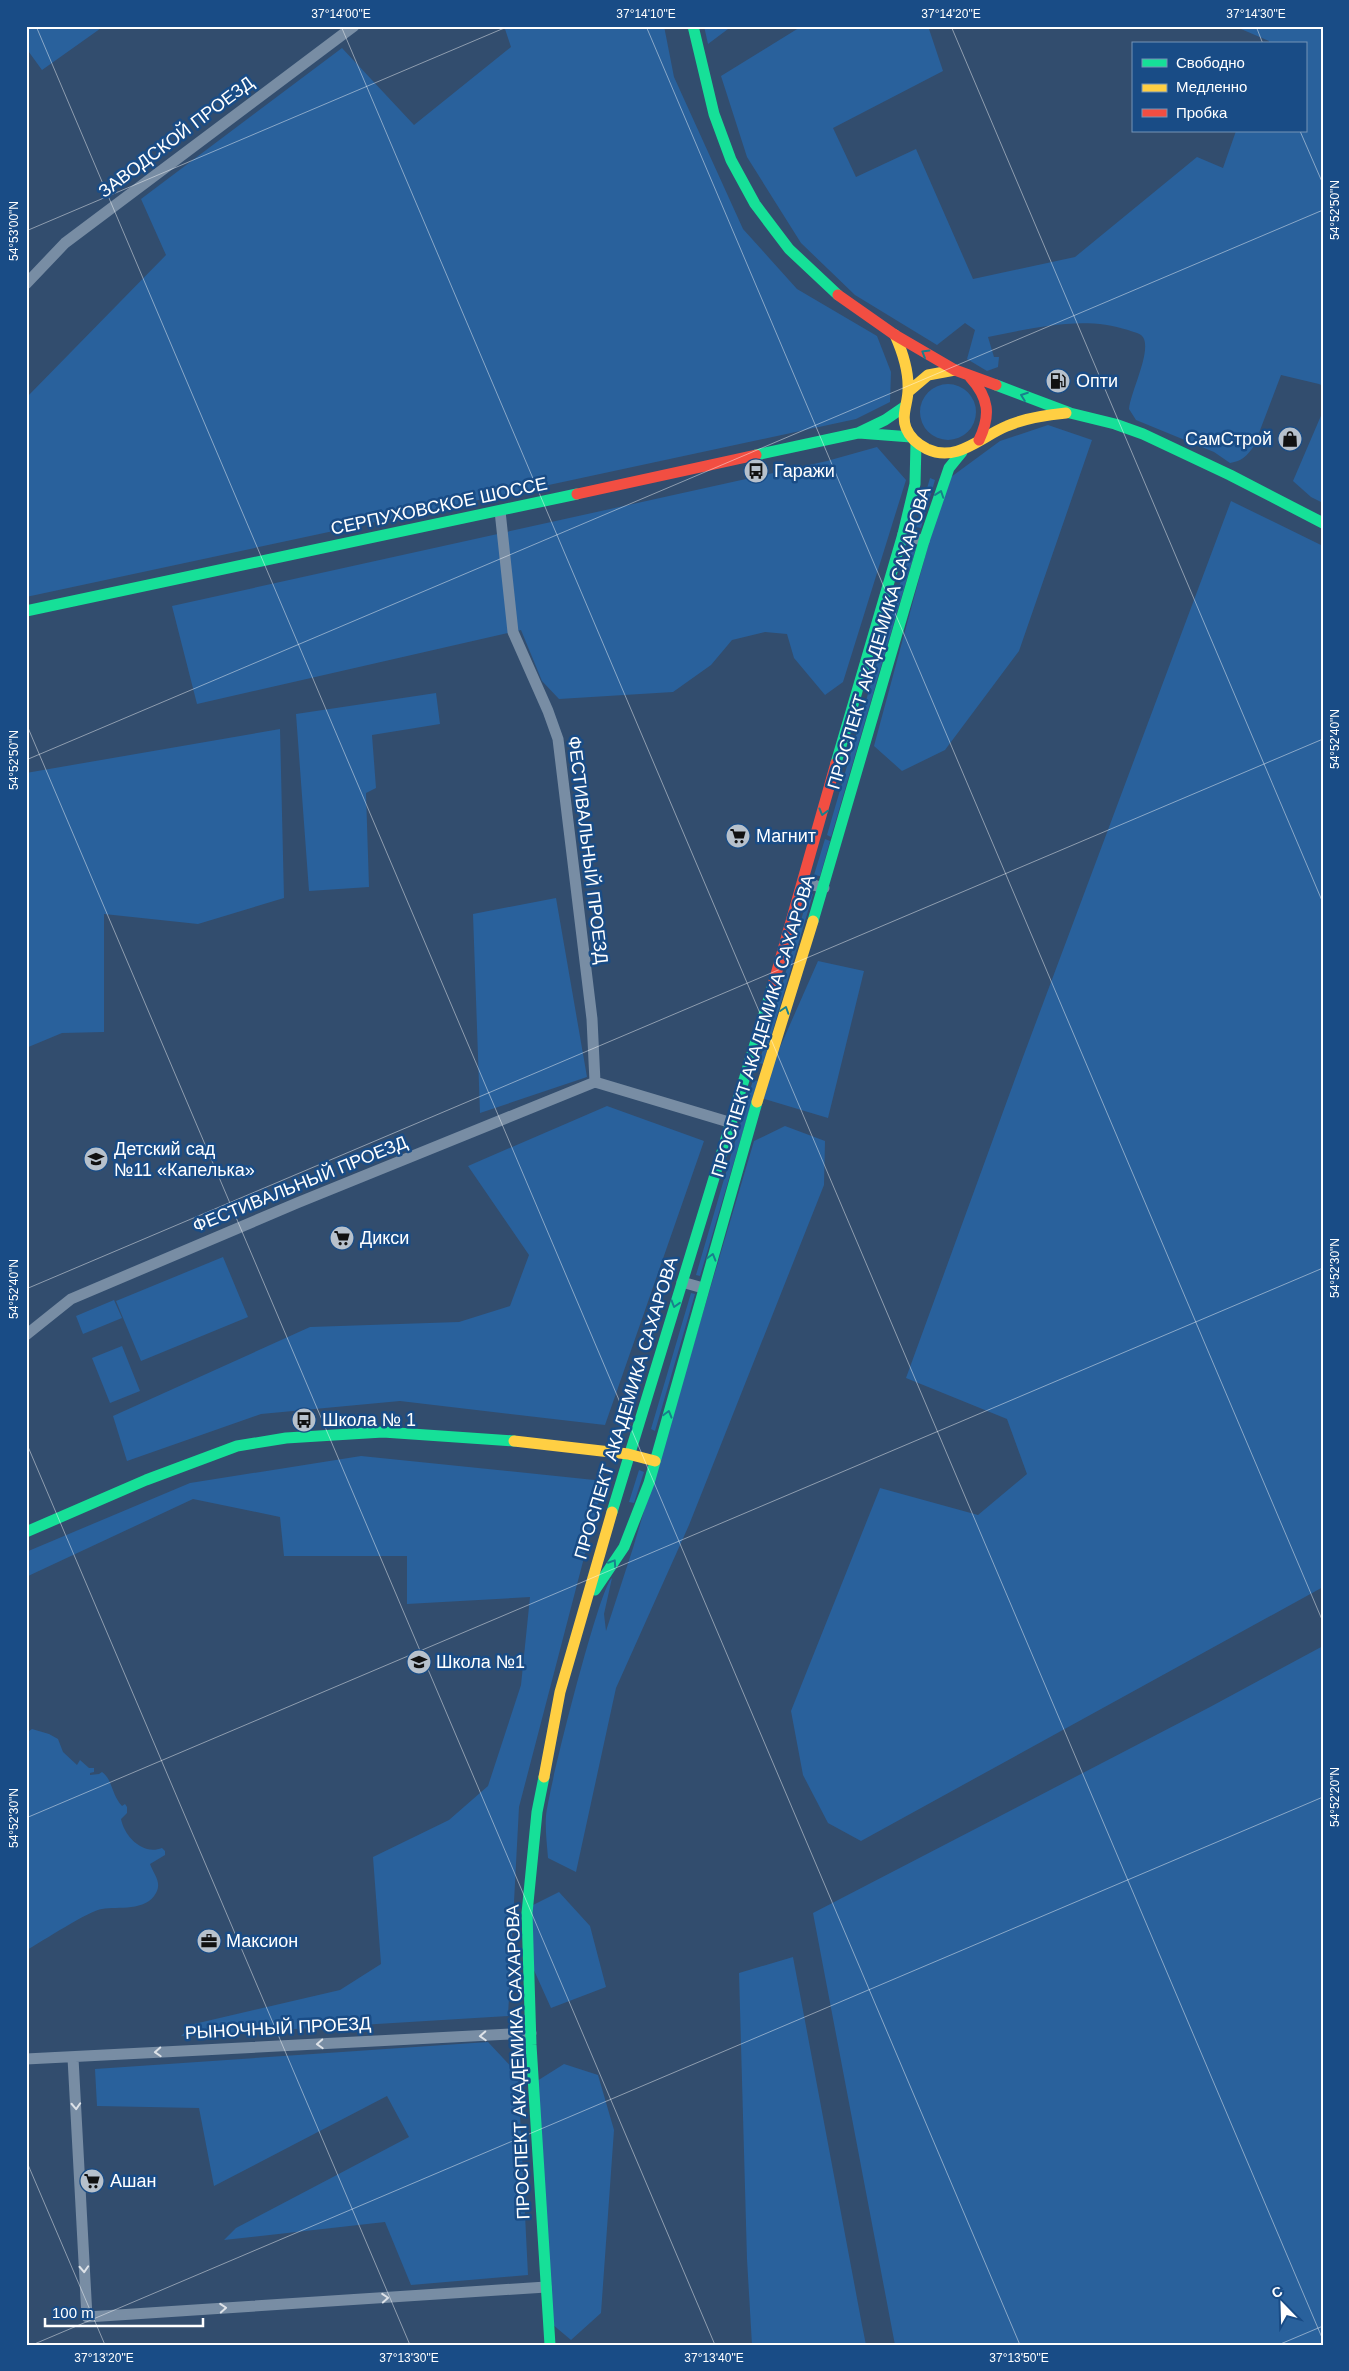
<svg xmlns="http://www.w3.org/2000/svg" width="1349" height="2371" font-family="Arial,sans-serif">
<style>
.green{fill:#29619c}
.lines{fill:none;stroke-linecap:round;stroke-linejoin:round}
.street{stroke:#788da4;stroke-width:11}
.fast{stroke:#16e098;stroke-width:11}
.slow{stroke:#ffcf43;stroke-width:11}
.jam{stroke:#f24e42;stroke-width:11}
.oneway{stroke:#18808c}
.oneway2{stroke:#dde2e8}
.ticks{fill:none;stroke:#fff;stroke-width:1;stroke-opacity:0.45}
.labels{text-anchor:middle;stroke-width:5;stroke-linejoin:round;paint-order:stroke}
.street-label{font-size:18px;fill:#fff;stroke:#194c86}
.poi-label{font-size:18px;fill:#fff;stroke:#194c86;text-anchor:start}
.neatline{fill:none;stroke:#fff;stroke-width:2}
.ticks-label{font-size:12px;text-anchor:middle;fill:#fff}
</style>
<rect width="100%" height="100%" fill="#324d6e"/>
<!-- green -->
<path class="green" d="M 26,26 L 104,26 L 42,70 L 26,48 Z
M 504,26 L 664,26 L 674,77 L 743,229 L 797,289 L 877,336 L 891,372 L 890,402 L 856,419 L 26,597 L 26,398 L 166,255 L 141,199 L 342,48 L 414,125 L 511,47 Z
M 704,26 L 732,26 L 708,44 Z
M 802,26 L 928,26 L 943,71 L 833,128 L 856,177 L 916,149 L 973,279 L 1075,257 L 1197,157 L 1223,168 L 1236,131 L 1305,131 L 1305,44 L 1269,44 L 1269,41 L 1241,29 L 1241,26 L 1323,26 L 1323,386 L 1319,384 L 1281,375 L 1254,446 C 1247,456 1242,461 1230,463 L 1214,452 L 1136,420 L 1129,409 C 1131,391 1150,355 1144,339 C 1142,333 1133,332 1128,330 C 1083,315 1034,328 988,337 L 994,357 L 999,357 L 998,367 L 987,371 L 967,359 L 975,330 L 965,323 L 937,345 L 855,295 L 801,243 L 747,157 L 721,76 Z
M920 412a28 28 0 1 1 56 0a28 28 0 1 1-56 0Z
M 1323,411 L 1323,503 L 1311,497 L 1293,481 Z
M 1048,425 L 1092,440 L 1019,651 L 945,750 L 902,771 L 874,746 L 932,531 L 951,477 L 1000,441 Z
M 877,447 L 906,480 L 843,682 L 825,695 L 794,658 L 787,634 L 765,632 L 732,640 L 711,665 L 673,692 L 559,699 L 542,681 L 521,630 L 197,704 L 172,606 L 827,461 Z
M 930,478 L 935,480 L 921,528 L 916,527 Z
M 1231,501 L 1323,546 L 1323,1587 L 861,1841 L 828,1823 L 803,1775 L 791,1711 L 880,1488 L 978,1515 L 1027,1474 L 1007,1419 L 906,1378 L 1023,1057 Z
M 911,546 L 916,548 L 831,837 L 827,835 Z
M 436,693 L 440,724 L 372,735 L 376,788 L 366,793 L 369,887 L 309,891 L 296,714 Z
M 280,729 L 284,898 L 198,924 L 104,914 L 104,1032 L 62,1033 L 26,1048 L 26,773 Z
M 825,839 L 830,841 L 820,876 L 814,875 Z
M 809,893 L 813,894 L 763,1064 L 759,1063 Z
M 556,898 L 587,1077 L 480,1113 L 473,914 Z
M 818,961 L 864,971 L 828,1118 L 758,1097 Z
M 753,1080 L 758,1081 L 700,1276 L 696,1275 Z
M 607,1106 L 704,1141 L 605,1425 L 400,1401 L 261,1414 L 127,1461 L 113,1416 L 310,1327 L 459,1322 L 510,1306 L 529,1255 L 468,1166 Z
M 785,1126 L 825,1141 L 824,1185 L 689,1525 L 616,1688 L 576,1872 L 548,1858 C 547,1844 545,1829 546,1816 C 548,1790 600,1585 612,1578 L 604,1614 L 606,1631 L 633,1548 L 754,1141 Z
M 223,1257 L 248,1317 L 141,1361 L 116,1301 Z
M 691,1293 L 695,1294 L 655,1431 L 651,1429 Z
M 114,1300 L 122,1318 L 83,1334 L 76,1316 Z
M 122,1346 L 140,1391 L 110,1403 L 92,1358 Z
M 361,1456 L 604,1481 L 519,1807 L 508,2016 L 181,2036 L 194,2024 L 340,1990 L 381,1964 L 373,1857 L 449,1820 L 488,1786 L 521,1685 L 530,1597 L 407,1604 L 407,1556 L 284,1556 L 280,1517 L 193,1499 L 26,1577 L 26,1552 L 190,1483 Z
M 639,1470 L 644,1472 L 634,1503 L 629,1502 Z
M 1323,1646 L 1323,2345 L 895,2345 L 813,1913 L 1210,1707 Z
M 32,1729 L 49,1734 L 58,1739 L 63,1752 L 77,1765 L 80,1760 L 89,1768 L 94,1768 L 94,1772 L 90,1773 L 90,1775 L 99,1774 L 102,1772 C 113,1780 111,1794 122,1806 L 125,1804 L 127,1807 L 127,1813 L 121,1819 C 124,1835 142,1856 162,1848 L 165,1851 L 165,1855 L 150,1864 C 154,1875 162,1882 156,1893 C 146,1912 118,1906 102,1909 C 90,1910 41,1942 27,1950 L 26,1733 Z
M 559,1892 L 590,1926 L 606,1987 L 551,2008 L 528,1957 L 531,1906 Z
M 793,1957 L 862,2325 L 866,2345 L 752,2345 L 747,2259 L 739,1973 Z
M 488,2042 L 518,2074 L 528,2275 L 411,2285 L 385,2222 L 224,2240 L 236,2228 L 409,2137 L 387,2096 L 214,2186 L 199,2108 L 97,2106 L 95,2069 Z
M 564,2064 L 598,2075 L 614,2130 L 601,2313 L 571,2340 L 552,2324 L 537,2081 Z"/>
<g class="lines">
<!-- street -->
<path class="street" d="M 26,284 L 65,243 L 354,26
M 500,511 L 513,632 L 548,711 L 558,739 L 592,1019 L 595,1082
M 903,534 L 924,541
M 803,882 L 824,888
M 682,1282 L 703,1288
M 26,1335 L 71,1299 L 297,1203 L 595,1082 L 732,1123
M 73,2058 L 87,2317 L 546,2287
M 26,2059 L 531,2033"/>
<!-- fast -->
<path class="fast" d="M 693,26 L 714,114 L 731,160 L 755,204 L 789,249 L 838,295
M 996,385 L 1070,413 L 1115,424 L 1143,434 L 1230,475 L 1323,523
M 859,433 L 911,437
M 756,455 L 858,433 L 885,420 L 904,407
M 26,611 L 577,494
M 836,763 L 903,534 L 915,484 L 916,443
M 813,921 L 924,541 L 949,468 L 962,452
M 612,1512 L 773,985
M 26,1532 L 146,1480 L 237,1446 L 286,1438 L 383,1432 L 514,1441
M 595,1590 L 624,1547 L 649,1483 L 757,1102
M 544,1777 L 537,1812 L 527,1913 L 531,2045 L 550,2345"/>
<!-- slow -->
<path class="slow" d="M 895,335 C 903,353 909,371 908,390 C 908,403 901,415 906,428 C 910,438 917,444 927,449 C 957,463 980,437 1007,426 C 1025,418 1046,415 1066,413
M 908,392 L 928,375 L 955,370
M 757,1102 L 813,921
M 514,1441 L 628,1454 L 655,1461
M 544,1777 L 560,1692 L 612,1512"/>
<!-- jam -->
<path class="jam" d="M 838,295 L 895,335 L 955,370 L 996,385
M 970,377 C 989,398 991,415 979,440
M 577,494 L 756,455
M 773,985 L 836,763"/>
</g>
<!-- one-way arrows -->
<defs><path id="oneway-chevron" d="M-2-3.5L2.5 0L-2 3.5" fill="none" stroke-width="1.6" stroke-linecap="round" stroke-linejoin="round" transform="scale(1.25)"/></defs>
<g class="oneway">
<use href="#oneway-chevron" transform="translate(925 353) rotate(-149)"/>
<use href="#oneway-chevron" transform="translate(1024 396) rotate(-160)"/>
<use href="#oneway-chevron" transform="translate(940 494) rotate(-71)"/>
<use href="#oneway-chevron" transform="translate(823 812) rotate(105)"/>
<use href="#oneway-chevron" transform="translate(785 1010) rotate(-72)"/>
<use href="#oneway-chevron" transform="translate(712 1257) rotate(-74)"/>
<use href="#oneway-chevron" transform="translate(675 1304) rotate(107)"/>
<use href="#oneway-chevron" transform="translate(668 1414) rotate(-74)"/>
<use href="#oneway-chevron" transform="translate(613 1563) rotate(-57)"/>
</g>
<g class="oneway2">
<use href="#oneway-chevron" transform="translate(483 2036) rotate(177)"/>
<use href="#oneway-chevron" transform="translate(320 2044) rotate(177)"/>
<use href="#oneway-chevron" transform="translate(158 2052) rotate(177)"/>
<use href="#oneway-chevron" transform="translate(76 2106) rotate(87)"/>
<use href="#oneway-chevron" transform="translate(84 2269) rotate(87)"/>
<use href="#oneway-chevron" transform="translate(385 2298) rotate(-4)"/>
<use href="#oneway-chevron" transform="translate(223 2308) rotate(-4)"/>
</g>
<!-- ticks -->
<path class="ticks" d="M 36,26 L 1020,2345M 341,26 L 1323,2340M 646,26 L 1323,1622M 951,26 L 1323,903M 1256,26 L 1263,44M 1300,131 L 1323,184M 26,231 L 509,26M 26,723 L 715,2345M 26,760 L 1323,210M 26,1289 L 1323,739M 26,1442 L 410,2345M 26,1818 L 1323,1268M 26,2160 L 105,2345M 32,2345 L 1323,1797M 1278,2345 L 1323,2326"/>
<!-- icons -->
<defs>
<symbol id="fuel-disc" viewBox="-11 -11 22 22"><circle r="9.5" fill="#b7c1cc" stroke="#194c86"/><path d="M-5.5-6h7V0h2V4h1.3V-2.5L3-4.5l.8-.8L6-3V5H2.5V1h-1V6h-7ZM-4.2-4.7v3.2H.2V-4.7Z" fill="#111"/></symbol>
<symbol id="shop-disc" viewBox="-11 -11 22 22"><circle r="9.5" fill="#b7c1cc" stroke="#194c86"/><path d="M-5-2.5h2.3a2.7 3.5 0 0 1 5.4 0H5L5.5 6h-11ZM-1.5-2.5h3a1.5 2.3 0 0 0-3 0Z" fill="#111"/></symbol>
<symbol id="bus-disc" viewBox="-11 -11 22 22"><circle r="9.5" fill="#b7c1cc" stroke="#194c86"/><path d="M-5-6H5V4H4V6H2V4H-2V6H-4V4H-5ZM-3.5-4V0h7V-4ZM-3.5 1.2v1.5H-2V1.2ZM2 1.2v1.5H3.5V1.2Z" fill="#111"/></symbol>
<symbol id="supermarket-disc" viewBox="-11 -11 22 22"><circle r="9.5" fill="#b7c1cc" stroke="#194c86"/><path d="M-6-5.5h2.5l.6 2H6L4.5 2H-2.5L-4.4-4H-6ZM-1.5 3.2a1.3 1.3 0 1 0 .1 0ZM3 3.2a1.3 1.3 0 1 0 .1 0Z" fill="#111"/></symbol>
<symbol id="school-disc" viewBox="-11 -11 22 22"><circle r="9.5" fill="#b7c1cc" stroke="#194c86"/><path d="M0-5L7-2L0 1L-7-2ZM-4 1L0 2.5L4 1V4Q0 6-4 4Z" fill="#111"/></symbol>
<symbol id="office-disc" viewBox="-11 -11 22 22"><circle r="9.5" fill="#b7c1cc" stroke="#194c86"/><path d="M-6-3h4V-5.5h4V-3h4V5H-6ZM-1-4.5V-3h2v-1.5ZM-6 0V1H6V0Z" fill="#111"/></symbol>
</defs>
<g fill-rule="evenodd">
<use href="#fuel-disc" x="1044" y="367" width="28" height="28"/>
<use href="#shop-disc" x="1276" y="425" width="28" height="28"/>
<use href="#bus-disc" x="742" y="457" width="28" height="28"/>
<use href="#supermarket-disc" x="724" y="822" width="28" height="28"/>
<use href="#school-disc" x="82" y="1145" width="28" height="28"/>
<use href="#supermarket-disc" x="328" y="1224" width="28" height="28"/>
<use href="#bus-disc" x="290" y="1406" width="28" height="28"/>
<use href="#school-disc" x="405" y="1648" width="28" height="28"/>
<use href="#office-disc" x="195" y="1927" width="28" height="28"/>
<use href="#supermarket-disc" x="78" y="2167" width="28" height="28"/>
</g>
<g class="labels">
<!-- street labels -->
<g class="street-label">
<text transform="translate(176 137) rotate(-37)" y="6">ЗАВОДСКОЙ ПРОЕЗД</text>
<text transform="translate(439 506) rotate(-12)" y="6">СЕРПУХОВСКОЕ ШОССЕ</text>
<text transform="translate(879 638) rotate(-73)" y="6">ПРОСПЕКТ АКАДЕМИКА САХАРОВА</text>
<text transform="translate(588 850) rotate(83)" y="6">ФЕСТИВАЛЬНЫЙ ПРОЕЗД</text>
<text transform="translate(763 1026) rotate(-73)" y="6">ПРОСПЕКТ АКАДЕМИКА САХАРОВА</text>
<text transform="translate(300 1184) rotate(-22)" y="6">ФЕСТИВАЛЬНЫЙ ПРОЕЗД</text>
<text transform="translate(626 1408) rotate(-73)" y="6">ПРОСПЕКТ АКАДЕМИКА САХАРОВА</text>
<text transform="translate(278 2028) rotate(-3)" y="6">РЫНОЧНЫЙ ПРОЕЗД</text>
<text transform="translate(518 2062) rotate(-92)" y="6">ПРОСПЕКТ АКАДЕМИКА САХАРОВА</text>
</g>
<!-- poi labels -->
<g class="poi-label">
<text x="1076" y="387">Опти</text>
<text x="1272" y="445" text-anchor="end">СамСтрой</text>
<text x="774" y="477">Гаражи</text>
<text x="756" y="842">Магнит</text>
<text x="114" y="1155">Детский сад<tspan x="114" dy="21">№11 «Капелька»</tspan></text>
<text x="360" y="1244">Дикси</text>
<text x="322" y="1426">Школа № 1</text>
<text x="436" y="1668">Школа №1</text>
<text x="226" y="1947">Максион</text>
<text x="110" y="2187">Ашан</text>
</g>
</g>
<!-- border -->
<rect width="1349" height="2371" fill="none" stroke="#194c86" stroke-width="55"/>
<!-- legend -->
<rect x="1132" y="42" width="175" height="90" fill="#194c86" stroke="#7594b6"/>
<rect x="1142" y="59" width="25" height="8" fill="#16e098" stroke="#7594b6"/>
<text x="1176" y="68" font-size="15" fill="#ffffff">Свободно</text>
<rect x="1142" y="84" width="25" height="8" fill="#ffcf43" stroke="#7594b6"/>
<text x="1176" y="92" font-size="15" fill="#ffffff">Медленно</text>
<rect x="1142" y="109" width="25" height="8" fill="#f24e42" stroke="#7594b6"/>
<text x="1176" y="118" font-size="15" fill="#ffffff">Пробка</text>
<!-- north arrow -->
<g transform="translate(1282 2304) rotate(337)" stroke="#194c86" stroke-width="4" paint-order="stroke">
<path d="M0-4L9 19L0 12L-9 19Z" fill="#ffffff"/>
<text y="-8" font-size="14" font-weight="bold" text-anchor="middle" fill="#ffffff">С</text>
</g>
<!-- scale -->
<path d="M45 2318v8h158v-8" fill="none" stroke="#ffffff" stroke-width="2.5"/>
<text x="52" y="2318" font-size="15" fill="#ffffff" stroke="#194c86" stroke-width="4" paint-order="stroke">100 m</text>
<rect x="28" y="28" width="1294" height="2316" class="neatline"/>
<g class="ticks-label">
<text x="341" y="18">37°14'00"E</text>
<text x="646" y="18">37°14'10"E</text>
<text x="951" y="18">37°14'20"E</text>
<text x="1256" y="18">37°14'30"E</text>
<text transform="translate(1335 210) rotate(-90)" y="4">54°52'50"N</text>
<text transform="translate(14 231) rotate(-90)" y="4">54°53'00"N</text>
<text transform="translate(1335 739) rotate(-90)" y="4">54°52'40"N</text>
<text transform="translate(14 760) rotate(-90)" y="4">54°52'50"N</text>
<text transform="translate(1335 1268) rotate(-90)" y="4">54°52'30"N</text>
<text transform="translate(14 1289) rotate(-90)" y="4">54°52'40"N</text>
<text transform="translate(1335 1797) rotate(-90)" y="4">54°52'20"N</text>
<text transform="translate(14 1818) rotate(-90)" y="4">54°52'30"N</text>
<text x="104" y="2362">37°13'20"E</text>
<text x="409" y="2362">37°13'30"E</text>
<text x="714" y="2362">37°13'40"E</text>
<text x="1019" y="2362">37°13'50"E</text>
</g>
</svg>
